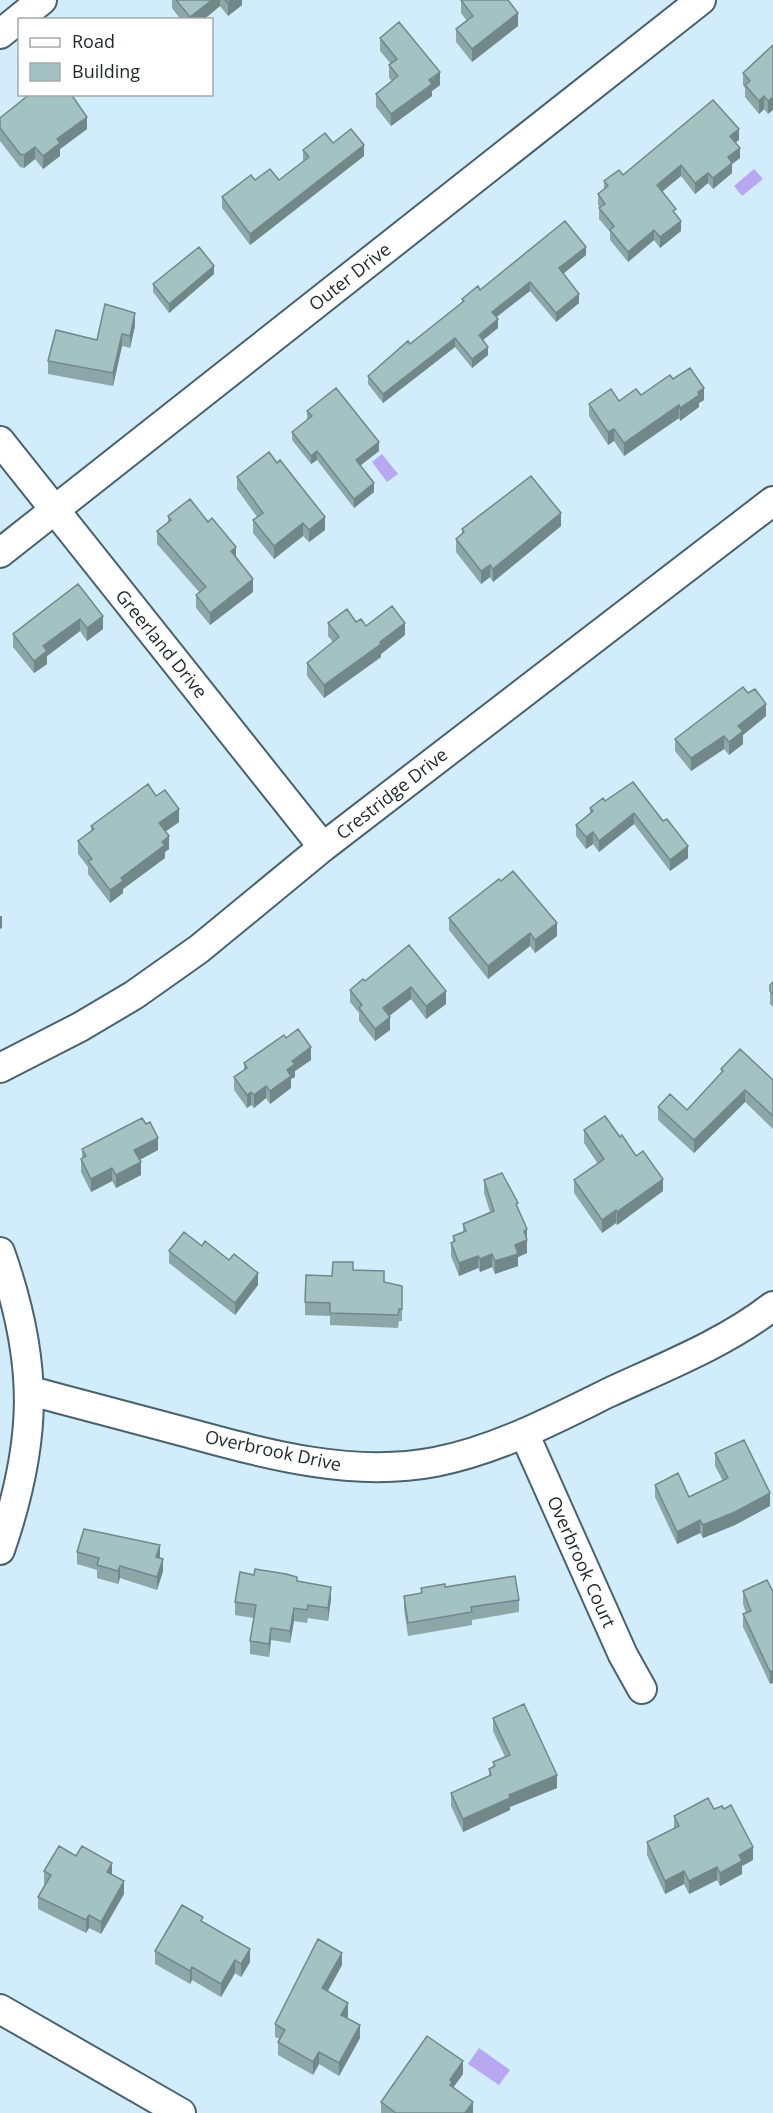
<svg xmlns="http://www.w3.org/2000/svg" width="773" height="2113" font-family="'Open Sans',sans-serif">
<style>
.water{fill:#b8a7f1}
.lines{fill:none;stroke-linecap:round;stroke-linejoin:round}
.minor-casing{stroke:#4a626d;stroke-width:32}
.minor{stroke:#fff;stroke-width:28}
.wall{fill:#8ca7a7}
.shaded-wall{fill:#728888}
.building{fill:#a3c2c2;stroke:#728888;stroke-width:1.5}
.labels{text-anchor:middle;stroke-width:5;stroke-linejoin:round;paint-order:stroke}
.street-label{font-size:18px;fill:#1d272c;stroke:#fff}
</style>
<rect width="100%" height="100%" fill="#d1ecfa"/>
<!-- water -->
<path class="water" d="M 754,169 L 763,179 L 742,196 L 734,186 Z
M 382,454 L 398,474 L 387,482 L 372,462 Z
M 479,2048 L 510,2070 L 499,2085 L 468,2064 Z"/>
<g class="lines">
<defs>
<path id="minor" d="M 0,34 L 42,0
M 0,441 L 323,847
M 0,553 L 701,0
M 0,1068 L 80,1027 L 134,995 L 199,949 L 323,847 L 773,501
M 0,1252 C 39,1362 38,1440 0,1550
M 31,1391 C 82,1405 133,1418 185,1432 C 266,1454 351,1478 435,1462 C 497,1450 553,1420 608,1393 C 664,1367 724,1344 773,1306
M 524,1433 L 623,1655 L 642,1689
M 0,2009 L 181,2113"/>
</defs>
<!-- minor casing -->
<use href="#minor" class="minor-casing"/>
<!-- minor -->
<use href="#minor" class="minor"/>
</g>
<!-- wall -->
<path class="wall" d="M 172,0 L 242,0 L 242,5 L 228,16 L 220,6 L 203,20 L 181,20 L 172,8 Z
M 461,0 L 518,26 L 472,62 L 456,42 L 456,29 L 467,21 L 461,13 Z
M 380,38 L 440,85 L 432,91 L 432,96 L 391,126 L 376,107 L 376,94 L 392,81 L 389,78 L 389,65 L 391,64 L 380,51 Z
M 773,45 L 768,114 L 764,109 L 759,114 L 745,97 L 745,88 L 743,85 L 743,73 Z
M 0,118 L 87,129 L 60,149 L 60,156 L 43,169 L 35,159 L 24,168 L 20,167 L 0,141 Z
M 739,140 L 736,142 L 740,158 L 732,164 L 732,173 L 713,189 L 708,183 L 695,194 L 681,176 L 662,191 L 676,215 L 681,231 L 660,248 L 654,240 L 628,262 L 610,240 L 610,232 L 599,219 L 599,208 L 600,208 L 598,205 L 598,194 L 604,189 L 604,181 Z
M 333,143 L 364,156 L 250,245 L 222,208 L 222,197 L 255,180 L 279,180 L 303,161 L 303,150 Z
M 586,255 L 563,274 L 579,303 L 556,322 L 530,291 L 497,317 L 498,328 L 483,340 L 488,355 L 472,368 L 455,347 L 383,403 L 368,384 L 368,376 L 462,303 L 462,299 L 480,290 Z
M 214,274 L 169,313 L 153,292 L 153,284 Z
M 135,326 L 130,348 L 122,346 L 113,386 L 48,374 L 48,361 L 97,340 Z
M 673,379 L 704,400 L 699,403 L 699,407 L 680,421 L 679,418 L 624,456 L 614,441 L 608,445 L 589,416 L 589,404 L 619,401 L 641,395 Z
M 307,411 L 379,451 L 360,465 L 374,492 L 354,508 L 317,460 L 311,464 L 292,440 L 292,432 L 307,420 Z
M 237,477 L 325,530 L 309,542 L 303,536 L 274,559 L 253,533 L 253,520 L 257,517 L 237,489 Z
M 168,516 L 236,557 L 253,592 L 210,625 L 196,608 L 196,595 L 199,592 L 157,544 L 157,531 L 168,522 Z
M 561,526 L 493,582 L 490,577 L 481,584 L 456,552 L 456,539 L 462,534 L 462,529 Z
M 78,584 L 103,629 L 87,641 L 80,631 L 47,656 L 47,664 L 34,673 L 13,647 L 13,634 Z
M 356,622 L 366,626 L 405,635 L 381,654 L 381,657 L 324,698 L 307,676 L 307,663 L 333,642 L 328,636 L 328,623 Z
M 766,716 L 743,735 L 743,744 L 729,755 L 724,749 L 691,771 L 675,751 L 675,739 Z
M 156,796 L 179,822 L 165,832 L 169,849 L 165,852 L 165,858 L 123,889 L 123,893 L 110,903 L 88,874 L 88,867 L 78,854 L 78,841 L 91,831 L 91,826 Z
M 605,801 L 663,821 L 688,858 L 670,871 L 634,824 L 599,852 L 593,844 L 586,849 L 576,836 L 576,825 L 590,814 L 590,808 Z
M 449,918 L 557,936 L 535,953 L 530,946 L 488,979 L 449,930 Z
M 409,945 L 446,1004 L 426,1019 L 411,999 L 389,1016 L 390,1030 L 375,1041 L 359,1021 L 359,1013 L 350,1002 L 350,990 L 365,981 Z
M 773,982 L 773,1007 L 770,1004 L 770,985 Z
M 286,1038 L 311,1060 L 295,1071 L 295,1077 L 291,1079 L 291,1088 L 270,1104 L 266,1098 L 254,1108 L 251,1105 L 247,1108 L 234,1090 L 234,1077 L 244,1070 L 244,1063 Z
M 721,1069 L 773,1080 L 773,1129 L 745,1102 L 694,1153 L 658,1120 L 658,1107 L 687,1110 L 721,1073 Z
M 584,1130 L 620,1137 L 636,1156 L 663,1191 L 617,1225 L 616,1223 L 602,1233 L 574,1193 L 574,1180 L 598,1164 L 584,1143 Z
M 82,1149 L 158,1150 L 139,1160 L 141,1175 L 116,1188 L 112,1181 L 91,1192 L 81,1172 L 81,1159 L 82,1158 Z
M 484,1180 L 518,1209 L 527,1238 L 527,1253 L 518,1257 L 518,1266 L 495,1274 L 492,1267 L 480,1272 L 478,1268 L 459,1276 L 451,1256 L 451,1243 L 453,1242 L 453,1236 L 463,1232 L 463,1224 L 490,1212 L 484,1193 Z
M 202,1246 L 258,1285 L 235,1315 L 169,1263 L 169,1251 Z
M 353,1270 L 384,1282 L 402,1286 L 402,1321 L 399,1321 L 398,1328 L 330,1325 L 330,1316 L 305,1315 L 305,1302 L 332,1276 Z
M 715,1453 L 770,1506 L 735,1525 L 703,1538 L 700,1533 L 677,1544 L 655,1497 L 655,1485 L 689,1497 L 723,1481 L 715,1466 Z
M 77,1552 L 159,1558 L 163,1571 L 157,1590 L 120,1578 L 118,1584 L 97,1578 L 97,1570 L 77,1564 Z
M 297,1581 L 331,1599 L 328,1621 L 308,1618 L 307,1623 L 294,1621 L 290,1643 L 271,1640 L 269,1657 L 250,1654 L 250,1641 L 254,1618 L 235,1615 L 235,1602 Z
M 445,1587 L 519,1600 L 519,1612 L 472,1620 L 472,1625 L 408,1636 L 404,1609 L 404,1596 L 421,1593 L 421,1588 Z
M 772,1590 L 770,1684 L 743,1627 L 743,1614 L 746,1613 L 743,1604 L 743,1591 Z
M 493,1718 L 557,1788 L 510,1807 L 510,1810 L 463,1832 L 451,1806 L 451,1793 L 489,1776 L 489,1769 L 493,1767 L 493,1762 L 505,1757 L 493,1731 Z
M 714,1809 L 753,1860 L 742,1866 L 742,1874 L 720,1886 L 717,1880 L 689,1894 L 684,1884 L 665,1894 L 647,1855 L 647,1842 L 674,1828 L 674,1816 Z
M 76,1856 L 112,1875 L 124,1894 L 101,1934 L 89,1928 L 86,1933 L 38,1909 L 38,1897 L 45,1884 L 44,1884 L 44,1871 Z
M 203,1922 L 250,1962 L 241,1977 L 235,1973 L 221,1997 L 192,1980 L 190,1984 L 155,1964 L 155,1951 Z
M 342,1965 L 328,1991 L 348,2016 L 347,2018 L 360,2038 L 339,2076 L 319,2064 L 313,2075 L 278,2055 L 278,2042 L 280,2039 L 275,2037 L 275,2024 Z
M 463,2074 L 453,2088 L 473,2113 L 381,2113 L 381,2102 Z"/>
<!-- shaded-wall -->
<path class="shaded-wall" d="M 212,0 L 220,0 L 220,6 L 203,20 L 190,20 L 190,17 Z
M 232,0 L 242,0 L 242,5 L 228,16 L 228,3 Z
M 518,13 L 518,26 L 472,62 L 472,49 Z
M 440,72 L 440,85 L 432,91 L 432,96 L 391,126 L 391,114 Z
M 764,96 L 764,109 L 759,114 L 759,101 Z
M 773,97 L 773,110 L 768,114 L 768,101 Z
M 87,117 L 87,129 L 60,149 L 60,156 L 43,169 L 43,156 L 57,139 Z
M 739,129 L 739,140 L 730,147 L 730,136 Z
M 364,145 L 364,156 L 250,245 L 250,234 Z
M 35,147 L 35,159 L 24,168 L 24,155 Z
M 740,148 L 740,158 L 732,164 L 732,173 L 713,189 L 713,178 L 728,157 Z
M 681,165 L 681,176 L 657,196 L 657,185 Z
M 708,173 L 708,183 L 695,194 L 695,183 Z
M 681,221 L 681,231 L 660,248 L 660,237 Z
M 654,230 L 654,240 L 628,262 L 628,252 Z
M 586,247 L 586,255 L 559,277 L 559,268 Z
M 214,266 L 214,274 L 169,313 L 169,304 Z
M 530,282 L 530,291 L 492,320 L 492,312 Z
M 579,294 L 579,303 L 556,322 L 556,313 Z
M 135,313 L 135,326 L 130,348 L 130,336 Z
M 498,319 L 498,328 L 479,343 L 479,335 Z
M 122,334 L 122,346 L 113,386 L 113,373 Z
M 455,338 L 455,347 L 383,403 L 383,394 Z
M 488,347 L 488,355 L 472,368 L 472,359 Z
M 704,388 L 704,400 L 699,403 L 699,407 L 680,421 L 680,408 L 698,392 Z
M 679,405 L 679,418 L 624,456 L 624,443 Z
M 614,429 L 614,441 L 608,445 L 608,432 Z
M 379,442 L 379,451 L 356,469 L 356,460 Z
M 317,451 L 317,460 L 311,464 L 311,456 Z
M 374,483 L 374,492 L 354,508 L 354,499 Z
M 561,513 L 561,526 L 493,582 L 493,569 Z
M 325,517 L 325,530 L 309,542 L 309,530 Z
M 303,523 L 303,536 L 274,559 L 274,546 Z
M 236,547 L 236,560 L 231,551 Z
M 490,565 L 490,577 L 481,584 L 481,571 Z
M 253,579 L 253,592 L 210,625 L 210,613 Z
M 103,616 L 103,629 L 87,641 L 87,628 Z
M 80,619 L 80,631 L 47,656 L 47,664 L 34,673 L 34,661 L 43,646 Z
M 405,623 L 405,635 L 381,654 L 381,657 L 324,698 L 324,685 Z
M 766,704 L 766,716 L 743,735 L 743,744 L 729,755 L 729,742 L 738,726 Z
M 724,736 L 724,749 L 691,771 L 691,758 Z
M 179,809 L 179,822 L 159,836 L 159,823 Z
M 634,813 L 634,824 L 599,852 L 599,841 Z
M 593,832 L 593,844 L 586,849 L 586,837 Z
M 169,836 L 169,849 L 165,852 L 165,858 L 123,889 L 123,893 L 110,903 L 110,890 L 121,878 Z
M 688,846 L 688,858 L 670,871 L 670,860 Z
M 0,916 L 2,916 L 2,928 L 0,929 Z
M 557,923 L 557,936 L 535,953 L 535,940 Z
M 530,933 L 530,946 L 488,979 L 488,966 Z
M 411,987 L 411,999 L 383,1021 L 383,1008 Z
M 446,991 L 446,1004 L 426,1019 L 426,1006 Z
M 390,1017 L 390,1030 L 375,1041 L 375,1029 Z
M 311,1047 L 311,1060 L 295,1071 L 295,1077 L 291,1079 L 291,1088 L 270,1104 L 270,1091 L 287,1070 L 292,1061 Z
M 266,1086 L 266,1098 L 254,1108 L 254,1095 Z
M 745,1090 L 745,1102 L 694,1153 L 694,1140 Z
M 251,1092 L 251,1105 L 247,1108 L 247,1095 Z
M 158,1138 L 158,1150 L 134,1163 L 134,1150 Z
M 141,1162 L 141,1175 L 116,1188 L 116,1175 Z
M 112,1168 L 112,1181 L 91,1192 L 91,1179 Z
M 663,1179 L 663,1191 L 617,1225 L 617,1212 Z
M 616,1210 L 616,1223 L 602,1233 L 602,1220 Z
M 527,1229 L 527,1253 L 518,1257 L 518,1266 L 495,1274 L 495,1261 L 515,1245 L 524,1231 Z
M 492,1254 L 492,1267 L 480,1272 L 480,1259 Z
M 478,1256 L 478,1268 L 459,1276 L 459,1263 Z
M 258,1273 L 258,1285 L 235,1315 L 235,1303 Z
M 770,1493 L 770,1506 L 735,1525 L 703,1538 L 703,1525 Z
M 700,1520 L 700,1533 L 677,1544 L 677,1532 Z
M 160,1545 L 160,1558 L 156,1557 Z
M 163,1559 L 163,1571 L 157,1590 L 157,1577 Z
M 120,1566 L 120,1578 L 118,1584 L 118,1571 Z
M 331,1587 L 331,1599 L 328,1621 L 328,1608 Z
M 294,1608 L 294,1621 L 290,1643 L 290,1631 Z
M 271,1628 L 271,1640 L 269,1657 L 269,1644 Z
M 773,1670 L 773,1683 L 770,1684 L 770,1672 Z
M 557,1775 L 557,1788 L 510,1807 L 510,1810 L 463,1832 L 463,1819 L 509,1795 Z
M 753,1847 L 753,1860 L 742,1866 L 742,1874 L 720,1886 L 720,1873 L 739,1855 Z
M 112,1863 L 112,1875 L 107,1872 Z
M 717,1867 L 717,1880 L 689,1894 L 689,1881 Z
M 684,1871 L 684,1884 L 665,1894 L 665,1881 Z
M 124,1881 L 124,1894 L 101,1934 L 101,1922 Z
M 89,1915 L 89,1928 L 86,1933 L 86,1920 Z
M 250,1949 L 250,1962 L 241,1977 L 241,1964 Z
M 342,1953 L 342,1965 L 322,2001 L 322,1988 Z
M 235,1960 L 235,1973 L 221,1997 L 221,1984 Z
M 192,1967 L 192,1980 L 190,1984 L 190,1971 Z
M 348,2003 L 348,2016 L 341,2028 L 341,2015 Z
M 360,2025 L 360,2038 L 339,2076 L 339,2063 Z
M 319,2052 L 319,2064 L 313,2075 L 313,2062 Z
M 463,2061 L 463,2074 L 452,2089 L 450,2098 L 450,2080 Z
M 473,2102 L 473,2113 L 465,2113 Z"/>
<!-- building -->
<path class="building" d="M 176,0 L 212,0 L 190,17 Z
M 225,0 L 232,0 L 228,3 Z
M 461,0 L 508,0 L 518,13 L 472,49 L 456,29 L 473,16 Z
M 399,22 L 440,72 L 429,80 L 432,84 L 391,114 L 376,94 L 398,76 L 389,65 L 397,59 L 380,38 Z
M 773,45 L 773,97 L 768,101 L 764,96 L 759,101 L 745,85 L 750,81 L 743,73 Z
M 30,94 L 71,94 L 87,117 L 57,139 L 60,143 L 43,156 L 35,147 L 24,155 L 20,154 L 0,128 L 0,118 Z
M 713,100 L 739,129 L 730,136 L 740,148 L 728,157 L 732,163 L 713,178 L 708,173 L 695,183 L 681,165 L 657,185 L 676,209 L 673,211 L 681,221 L 660,237 L 654,230 L 628,252 L 610,230 L 614,226 L 599,208 L 605,204 L 598,194 L 608,186 L 604,181 L 619,170 L 623,175 Z
M 351,129 L 364,145 L 250,234 L 222,197 L 251,175 L 255,180 L 270,169 L 279,180 L 309,157 L 303,150 L 325,133 L 333,143 Z
M 565,221 L 586,247 L 559,268 L 579,294 L 556,313 L 530,282 L 492,312 L 498,319 L 479,335 L 488,347 L 472,359 L 455,338 L 383,394 L 368,376 L 408,341 L 410,344 L 464,301 L 462,299 L 478,286 L 480,290 Z
M 199,247 L 214,266 L 169,304 L 153,284 Z
M 105,304 L 135,313 L 130,336 L 122,334 L 113,373 L 48,361 L 56,330 L 97,340 Z
M 690,368 L 704,388 L 698,392 L 699,395 L 680,408 L 679,405 L 624,443 L 614,429 L 608,432 L 589,404 L 611,389 L 619,401 L 636,389 L 641,395 L 670,375 L 673,379 Z
M 336,388 L 379,442 L 356,460 L 374,483 L 354,499 L 317,451 L 311,456 L 292,432 L 312,416 L 307,411 Z
M 269,452 L 277,463 L 280,460 L 325,517 L 309,530 L 303,523 L 274,546 L 253,520 L 263,513 L 237,477 Z
M 531,476 L 561,513 L 493,569 L 490,565 L 481,571 L 456,539 L 464,532 L 462,529 Z
M 190,499 L 208,522 L 212,518 L 236,547 L 231,551 L 253,579 L 210,613 L 196,595 L 206,587 L 157,531 L 171,520 L 168,516 Z
M 78,584 L 103,616 L 87,628 L 80,619 L 43,646 L 47,651 L 34,661 L 13,634 Z
M 392,606 L 405,623 L 380,642 L 381,644 L 324,685 L 307,663 L 339,637 L 328,623 L 347,609 L 356,622 L 361,619 L 366,626 Z
M 743,687 L 748,693 L 755,689 L 766,704 L 738,726 L 743,731 L 729,742 L 724,736 L 691,758 L 675,739 Z
M 633,782 L 663,821 L 667,819 L 688,846 L 670,860 L 634,813 L 599,841 L 593,832 L 586,837 L 576,825 L 593,811 L 590,808 L 603,798 L 605,801 Z
M 148,784 L 156,796 L 165,790 L 179,809 L 159,823 L 169,836 L 162,842 L 165,845 L 121,878 L 123,881 L 110,890 L 88,861 L 92,859 L 78,841 L 94,829 L 91,826 Z
M 513,871 L 557,923 L 535,940 L 530,933 L 488,966 L 449,918 L 499,879 L 501,881 Z
M 409,945 L 446,991 L 426,1006 L 411,987 L 383,1008 L 390,1017 L 375,1029 L 359,1008 L 362,1005 L 350,990 L 363,979 L 365,981 Z
M 773,982 L 773,994 L 770,991 L 770,985 Z
M 298,1029 L 311,1047 L 292,1061 L 295,1064 L 287,1070 L 291,1076 L 270,1091 L 266,1086 L 254,1095 L 251,1092 L 247,1095 L 234,1077 L 247,1068 L 244,1063 L 284,1035 L 286,1038 Z
M 740,1049 L 773,1080 L 773,1116 L 745,1090 L 694,1140 L 658,1107 L 670,1094 L 687,1110 L 723,1071 L 721,1069 Z
M 605,1116 L 620,1137 L 622,1135 L 636,1156 L 643,1151 L 663,1179 L 617,1212 L 616,1210 L 602,1220 L 574,1180 L 604,1159 L 584,1130 Z
M 142,1118 L 146,1124 L 150,1122 L 158,1138 L 134,1150 L 141,1162 L 116,1175 L 112,1168 L 91,1179 L 81,1159 L 86,1156 L 82,1149 Z
M 502,1173 L 518,1203 L 516,1204 L 527,1229 L 524,1231 L 527,1240 L 515,1245 L 518,1254 L 495,1261 L 492,1254 L 480,1259 L 478,1256 L 459,1263 L 451,1243 L 455,1241 L 453,1236 L 466,1231 L 463,1224 L 494,1211 L 484,1180 Z
M 184,1232 L 202,1246 L 205,1241 L 229,1260 L 234,1254 L 258,1273 L 235,1303 L 169,1251 Z
M 333,1262 L 353,1262 L 353,1270 L 384,1271 L 384,1282 L 402,1286 L 402,1309 L 399,1309 L 398,1315 L 330,1313 L 330,1303 L 305,1302 L 306,1275 L 332,1276 Z
M 744,1440 L 770,1493 L 735,1512 L 703,1525 L 700,1520 L 677,1532 L 655,1485 L 678,1473 L 689,1497 L 728,1478 L 715,1453 Z
M 84,1529 L 160,1545 L 156,1557 L 163,1559 L 157,1577 L 120,1566 L 118,1571 L 97,1565 L 99,1558 L 77,1552 Z
M 255,1569 L 286,1574 L 297,1577 L 297,1581 L 331,1587 L 328,1608 L 308,1605 L 307,1610 L 294,1608 L 290,1631 L 271,1628 L 269,1644 L 250,1641 L 256,1605 L 235,1602 L 240,1572 L 254,1575 Z
M 515,1576 L 519,1600 L 471,1607 L 472,1612 L 408,1623 L 404,1596 L 422,1593 L 421,1588 L 445,1584 L 445,1587 Z
M 767,1580 L 772,1590 L 773,1590 L 773,1670 L 770,1672 L 743,1614 L 751,1611 L 743,1591 Z
M 524,1704 L 557,1775 L 509,1795 L 510,1798 L 463,1819 L 451,1793 L 491,1775 L 489,1769 L 495,1766 L 493,1762 L 510,1755 L 493,1718 Z
M 708,1798 L 714,1809 L 722,1806 L 724,1809 L 731,1805 L 753,1847 L 739,1855 L 742,1861 L 720,1873 L 717,1867 L 689,1881 L 684,1871 L 665,1881 L 647,1842 L 679,1826 L 674,1816 Z
M 59,1846 L 76,1856 L 82,1846 L 112,1863 L 107,1872 L 124,1881 L 101,1922 L 89,1915 L 86,1920 L 38,1897 L 51,1875 L 44,1871 Z
M 182,1905 L 203,1917 L 201,1921 L 250,1949 L 241,1964 L 235,1960 L 221,1984 L 192,1967 L 190,1971 L 155,1951 Z
M 318,1939 L 342,1953 L 322,1988 L 348,2003 L 341,2015 L 360,2025 L 339,2063 L 319,2052 L 313,2062 L 278,2042 L 285,2030 L 275,2024 Z
M 427,2036 L 463,2061 L 450,2080 L 452,2082 L 450,2085 L 473,2102 L 465,2113 L 396,2113 L 381,2102 Z"/>
<g class="labels">
<!-- street labels -->
<g class="street-label">
<text transform="translate(350 277) rotate(-38)" y="6">Outer Drive</text>
<text transform="translate(161 644) rotate(51)" y="6">Greerland Drive</text>
<text transform="translate(392 794) rotate(-38)" y="6">Crestridge Drive</text>
<text transform="translate(273 1451) rotate(12)" y="6">Overbrook Drive</text>
<text transform="translate(581 1562) rotate(66)" y="6">Overbrook Court</text>
</g>
</g>
<!-- legend -->
<rect x="18" y="18" width="195" height="78" fill="#ffffff" stroke="#a5a9ab" stroke-width="1.5"/>
<rect x="30" y="38" width="30" height="9" fill="#ffffff" stroke="#a5a9ab" stroke-width="1.5"/>
<text x="72" y="48" font-size="18" fill="#1d272c">Road</text>
<rect x="30" y="63" width="30" height="18" fill="#a3c2c2" stroke="#a5a9ab" stroke-width="1.5"/>
<text x="72" y="78" font-size="18" fill="#1d272c">Building</text>
</svg>
